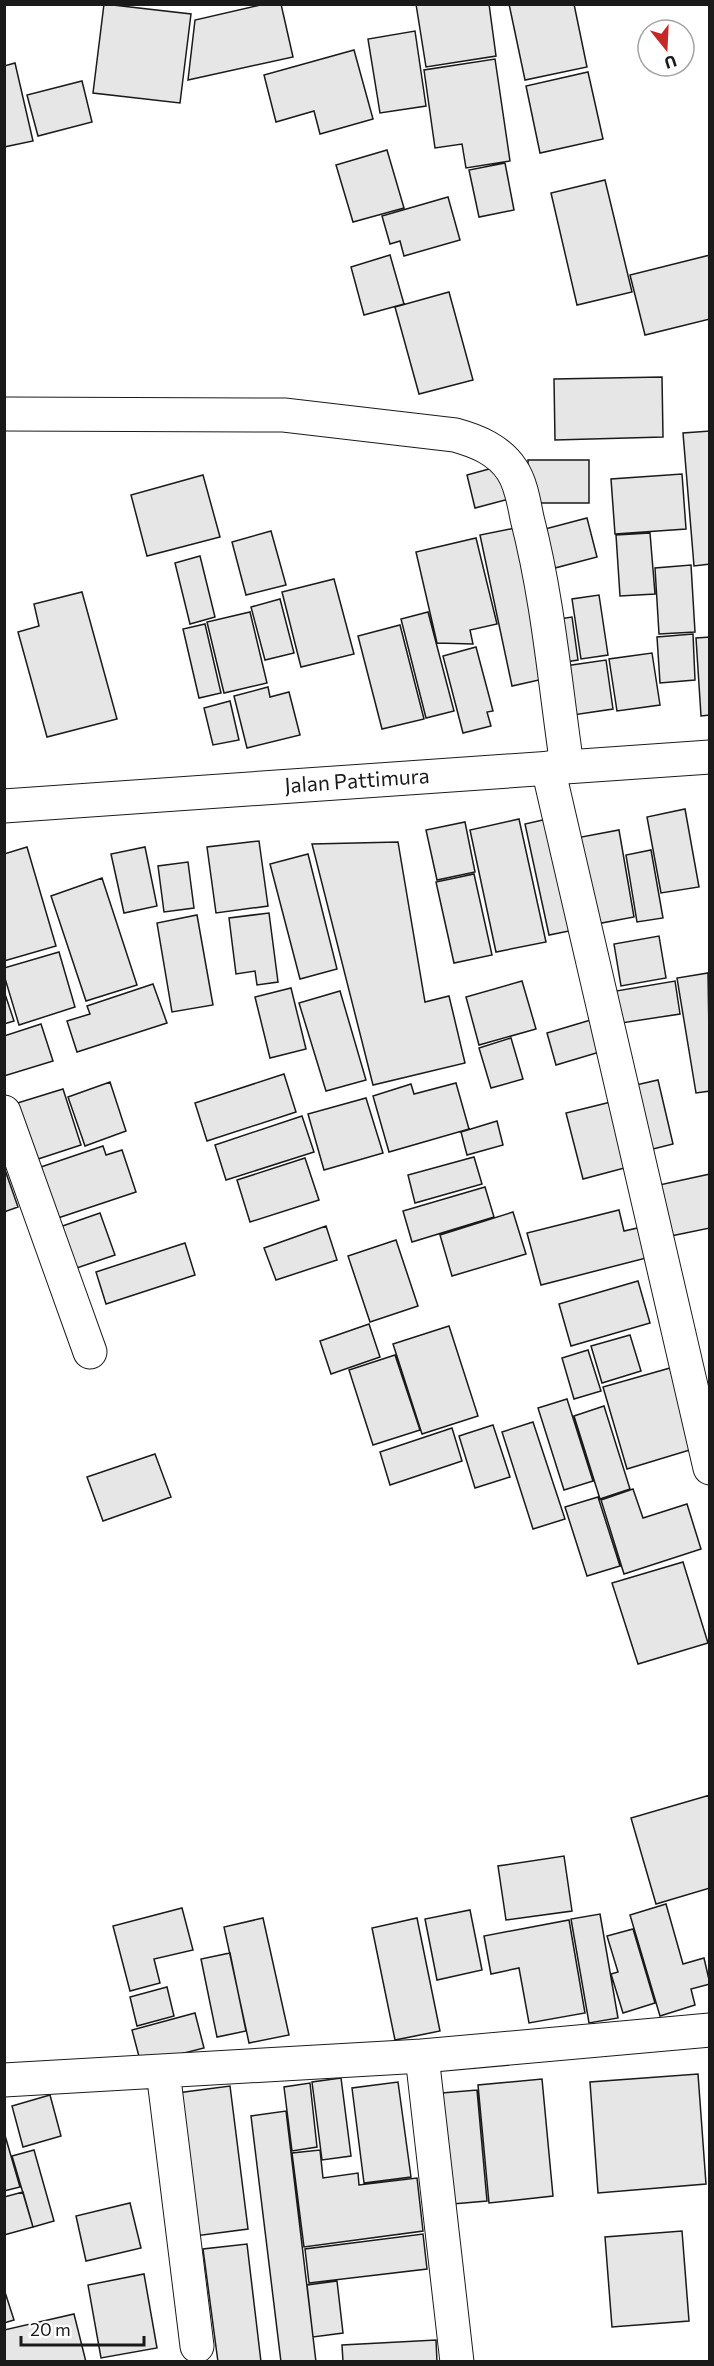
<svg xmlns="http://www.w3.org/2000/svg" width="714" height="2366" font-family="Commissioner,sans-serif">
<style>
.building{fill:#e6e6e6;stroke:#1a1a1a;stroke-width:1.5}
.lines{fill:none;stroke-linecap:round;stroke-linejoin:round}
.minor-casing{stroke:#1a1a1a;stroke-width:35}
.highway-casing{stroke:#1a1a1a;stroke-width:35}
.minor{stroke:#fff;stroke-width:33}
.highway{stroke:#fff;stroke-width:33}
.labels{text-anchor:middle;stroke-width:4.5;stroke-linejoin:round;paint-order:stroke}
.street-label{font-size:21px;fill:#1a1a1a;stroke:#fff}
</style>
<rect width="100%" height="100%" fill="#fff"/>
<!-- building -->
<path class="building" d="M 104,4 L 191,14 L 180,103 L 93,93 Z
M 265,4 L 281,4 L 293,57 L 188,80 L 195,20 Z
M 416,4 L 489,4 L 496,56 L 426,67 Z
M 509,4 L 574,4 L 587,67 L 525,80 Z
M 415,31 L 426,106 L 380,113 L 368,39 Z
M 354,50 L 373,119 L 320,134 L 314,111 L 276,122 L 264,75 Z
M 495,59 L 510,161 L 466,168 L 462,144 L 435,148 L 424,70 Z
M 15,63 L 33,141 L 4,147 L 4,66 Z
M 588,72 L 603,139 L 540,153 L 526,86 Z
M 82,81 L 92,122 L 38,136 L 27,95 Z
M 387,150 L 404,208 L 353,222 L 336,165 Z
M 505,163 L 514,210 L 479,217 L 469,170 Z
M 605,180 L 632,292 L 577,305 L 551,193 Z
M 448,197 L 460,240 L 404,256 L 400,241 L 390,244 L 382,216 Z
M 390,255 L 404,304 L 364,315 L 351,267 Z
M 710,255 L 710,319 L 645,335 L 630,275 Z
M 449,292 L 473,380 L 419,394 L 395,307 Z
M 662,377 L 663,437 L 555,440 L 554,379 Z
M 710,431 L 710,564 L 694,566 L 683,433 Z
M 528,460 L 589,460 L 589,503 L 528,503 Z
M 500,466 L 509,499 L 475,508 L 467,475 Z
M 682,474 L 686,529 L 615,534 L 611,479 Z
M 203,475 L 220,537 L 147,556 L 131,495 Z
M 587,518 L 597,557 L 555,568 L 545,529 Z
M 515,528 L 548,678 L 512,686 L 480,535 Z
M 271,531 L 286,585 L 246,595 L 232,542 Z
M 650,533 L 655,594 L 620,596 L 616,535 Z
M 476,538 L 497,624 L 470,630 L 473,644 L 437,643 L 416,552 Z
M 200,556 L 215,617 L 190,624 L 175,563 Z
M 691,565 L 695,632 L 659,634 L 655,568 Z
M 334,579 L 354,654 L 301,667 L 282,592 Z
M 82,592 L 117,719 L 47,737 L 18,632 L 39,626 L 34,604 Z
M 599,595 L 608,655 L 581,659 L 572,599 Z
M 280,599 L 294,653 L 265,660 L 251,607 Z
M 250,612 L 267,683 L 224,693 L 207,622 Z
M 428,612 L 454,711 L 426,718 L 401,619 Z
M 572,617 L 578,660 L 559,663 L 553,620 Z
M 205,624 L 221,693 L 199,698 L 183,629 Z
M 400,625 L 424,719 L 382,729 L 358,636 Z
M 693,634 L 695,680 L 660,683 L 657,637 Z
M 710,637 L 710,715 L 701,716 L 696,638 Z
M 476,647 L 493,711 L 487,712 L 491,726 L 463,733 L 443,656 Z
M 652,653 L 660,705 L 617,711 L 609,659 Z
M 606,660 L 613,709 L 566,716 L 558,667 Z
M 268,687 L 270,697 L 289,692 L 300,735 L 247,748 L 234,696 Z
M 230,701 L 239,740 L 213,745 L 204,708 Z
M 685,809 L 699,887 L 661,893 L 647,817 Z
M 556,817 L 579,929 L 549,935 L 525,824 Z
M 519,819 L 546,942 L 496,952 L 470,830 Z
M 465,822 L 475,872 L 437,880 L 426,830 Z
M 619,830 L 634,917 L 591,925 L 576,838 Z
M 259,841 L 268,906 L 216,913 L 207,847 Z
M 398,842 L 425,1002 L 449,996 L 465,1063 L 373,1085 L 312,844 Z
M 27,847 L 56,946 L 4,961 L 4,854 Z
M 145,847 L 157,906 L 124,913 L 111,854 Z
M 651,850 L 663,918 L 637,922 L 626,855 Z
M 308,854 L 337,969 L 300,979 L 270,864 Z
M 188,862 L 194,908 L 164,912 L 158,866 Z
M 474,874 L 492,955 L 454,963 L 436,882 Z
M 102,878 L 137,985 L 86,1001 L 51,896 Z
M 269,913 L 278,982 L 257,985 L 255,971 L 236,974 L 229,918 Z
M 197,915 L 213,1005 L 172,1012 L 157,923 Z
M 659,936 L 666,978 L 621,986 L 614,944 Z
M 59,952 L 75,1007 L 19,1025 L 4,975 L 4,968 Z
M 708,973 L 710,1091 L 696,1093 L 677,978 Z
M 522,981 L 536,1029 L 479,1045 L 466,997 Z
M 675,981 L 680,1014 L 615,1024 L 610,992 Z
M 153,984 L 167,1023 L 77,1052 L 67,1021 L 90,1014 L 87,1006 Z
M 291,988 L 306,1049 L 270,1058 L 255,997 Z
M 4,991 L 14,1021 L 4,1024 Z
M 340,991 L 366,1080 L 326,1091 L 299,1003 Z
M 594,1019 L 603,1051 L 556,1065 L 547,1033 Z
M 41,1024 L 53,1061 L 4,1076 L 4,1036 Z
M 511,1038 L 523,1079 L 491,1088 L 479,1048 Z
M 284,1074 L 296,1112 L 207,1141 L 195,1103 Z
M 658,1080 L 673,1144 L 641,1152 L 627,1087 Z
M 110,1082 L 126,1131 L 85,1146 L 68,1097 Z
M 456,1083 L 469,1129 L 389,1152 L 373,1096 L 411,1084 L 414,1094 Z
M 63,1089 L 81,1145 L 29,1162 L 11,1105 Z
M 366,1098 L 383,1153 L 324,1170 L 308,1114 Z
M 615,1101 L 632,1166 L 583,1179 L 566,1113 Z
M 302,1116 L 314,1152 L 226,1180 L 215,1145 Z
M 497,1121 L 503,1145 L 467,1155 L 461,1132 Z
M 103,1146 L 106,1155 L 122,1150 L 136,1192 L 49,1221 L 32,1170 Z
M 474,1157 L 482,1184 L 415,1203 L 408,1175 Z
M 305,1158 L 319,1200 L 250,1222 L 237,1180 Z
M 4,1167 L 18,1207 L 4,1212 Z
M 710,1174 L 710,1228 L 661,1238 L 650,1187 Z
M 485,1187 L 494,1217 L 412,1242 L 403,1211 Z
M 619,1210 L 624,1231 L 642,1227 L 650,1257 L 541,1285 L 527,1233 Z
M 513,1212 L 526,1254 L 452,1276 L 440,1235 Z
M 100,1213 L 115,1255 L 65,1272 L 51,1230 Z
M 326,1226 L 337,1260 L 276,1280 L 264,1248 Z
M 396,1240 L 418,1306 L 370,1322 L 348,1256 Z
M 185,1243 L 195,1275 L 106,1304 L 96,1272 Z
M 638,1281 L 650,1323 L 571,1346 L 559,1304 Z
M 369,1324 L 380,1357 L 331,1374 L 320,1341 Z
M 449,1326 L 478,1416 L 422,1434 L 393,1344 Z
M 630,1335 L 641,1371 L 602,1383 L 591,1346 Z
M 588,1350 L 601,1391 L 574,1399 L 562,1358 Z
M 395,1355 L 420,1430 L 373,1445 L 349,1370 Z
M 670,1368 L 693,1449 L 627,1469 L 603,1387 Z
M 567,1399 L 593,1481 L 564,1490 L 538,1408 Z
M 604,1406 L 630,1489 L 600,1499 L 574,1416 Z
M 533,1422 L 565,1519 L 533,1529 L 502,1432 Z
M 493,1425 L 510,1477 L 475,1488 L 459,1436 Z
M 452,1428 L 462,1461 L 390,1485 L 380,1452 Z
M 155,1454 L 171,1497 L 103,1521 L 87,1477 Z
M 633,1489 L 643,1518 L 687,1504 L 701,1549 L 624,1574 L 601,1500 Z
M 598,1497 L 620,1566 L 587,1576 L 565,1507 Z
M 683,1562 L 708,1643 L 638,1664 L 612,1583 Z
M 710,1795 L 710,1888 L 656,1904 L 631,1818 Z
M 564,1856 L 572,1911 L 506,1920 L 498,1866 Z
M 666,1904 L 683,1964 L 704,1958 L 710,1984 L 691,1989 L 695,2005 L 660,2016 L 630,1915 Z
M 182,1908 L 193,1950 L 154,1959 L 160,1983 L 130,1991 L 113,1926 Z
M 470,1910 L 482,1970 L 437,1980 L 425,1919 Z
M 600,1914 L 618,2018 L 589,2023 L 571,1919 Z
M 263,1918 L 289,2035 L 249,2043 L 224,1927 Z
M 417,1918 L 440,2031 L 395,2040 L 372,1928 Z
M 569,1920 L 585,2013 L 529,2023 L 519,1968 L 491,1974 L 484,1936 Z
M 633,1929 L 655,2003 L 623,2013 L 611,1974 L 618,1972 L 607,1936 Z
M 230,1953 L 246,2031 L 217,2037 L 201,1959 Z
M 167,1987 L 174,2016 L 137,2026 L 130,1997 Z
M 195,2013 L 204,2048 L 141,2064 L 132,2030 Z
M 698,2074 L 706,2184 L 598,2193 L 590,2082 Z
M 341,2078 L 351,2156 L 322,2160 L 312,2082 Z
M 542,2079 L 553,2196 L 489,2203 L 478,2085 Z
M 398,2082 L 411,2177 L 364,2183 L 352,2088 Z
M 310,2083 L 317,2147 L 292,2151 L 284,2087 Z
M 230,2086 L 248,2229 L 195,2236 L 177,2093 Z
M 477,2090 L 487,2201 L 441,2205 L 430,2094 Z
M 50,2095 L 61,2136 L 23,2147 L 12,2106 Z
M 286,2111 L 316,2362 L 281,2362 L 251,2116 Z
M 4,2132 L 20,2187 L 4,2191 Z
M 34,2150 L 54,2221 L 33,2227 L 12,2156 Z
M 320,2150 L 323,2178 L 358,2173 L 359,2185 L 417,2178 L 423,2231 L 304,2247 L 292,2153 Z
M 23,2192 L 33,2227 L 4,2235 L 4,2197 Z
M 130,2203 L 141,2248 L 86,2261 L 76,2216 Z
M 682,2231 L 689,2321 L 612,2327 L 605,2237 Z
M 423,2234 L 427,2269 L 309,2283 L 305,2249 Z
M 247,2244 L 261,2362 L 218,2362 L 203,2249 Z
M 144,2274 L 157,2348 L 101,2358 L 88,2285 Z
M 337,2281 L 343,2333 L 313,2337 L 307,2285 Z
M 4,2289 L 14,2320 L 4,2323 Z
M 74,2314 L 86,2362 L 4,2362 L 4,2330 Z
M 436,2340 L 437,2362 L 343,2362 L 342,2345 Z"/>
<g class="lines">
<defs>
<path id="minor" d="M 4,414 L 284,415 L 455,435 C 477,441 499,450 512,470 C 521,483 524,503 527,518 C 548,599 555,684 567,766
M 548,768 L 710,1468
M 4,1112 L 90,1352
M 422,2056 L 457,2362
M 163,2071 L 197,2346
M 4,2080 L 422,2056 L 710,2030"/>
<path id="highway" d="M 4,806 L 710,757"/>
</defs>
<!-- minor casing -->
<use href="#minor" class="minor-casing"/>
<!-- highway casing -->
<use href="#highway" class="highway-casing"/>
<!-- minor -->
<use href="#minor" class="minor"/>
<!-- highway -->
<use href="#highway" class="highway"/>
</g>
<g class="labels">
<!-- street labels -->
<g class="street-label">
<text transform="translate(357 781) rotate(-4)" y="7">Jalan Pattimura</text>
</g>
</g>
<!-- border -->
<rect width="714" height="2366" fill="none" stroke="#1a1a1a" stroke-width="12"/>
<!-- north arrow -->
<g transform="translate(666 48) rotate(162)"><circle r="28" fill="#ffffff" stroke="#a3a3a3" stroke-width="1.5"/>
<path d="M0-4.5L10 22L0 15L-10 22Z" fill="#c62828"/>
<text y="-9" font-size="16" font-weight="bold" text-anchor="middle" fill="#1a1a1a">U</text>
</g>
<!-- scale -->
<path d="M21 2336v9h123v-9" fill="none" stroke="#1a1a1a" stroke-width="3"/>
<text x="30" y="2336" font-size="18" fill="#1a1a1a" stroke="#ffffff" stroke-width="4.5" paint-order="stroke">20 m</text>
</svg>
